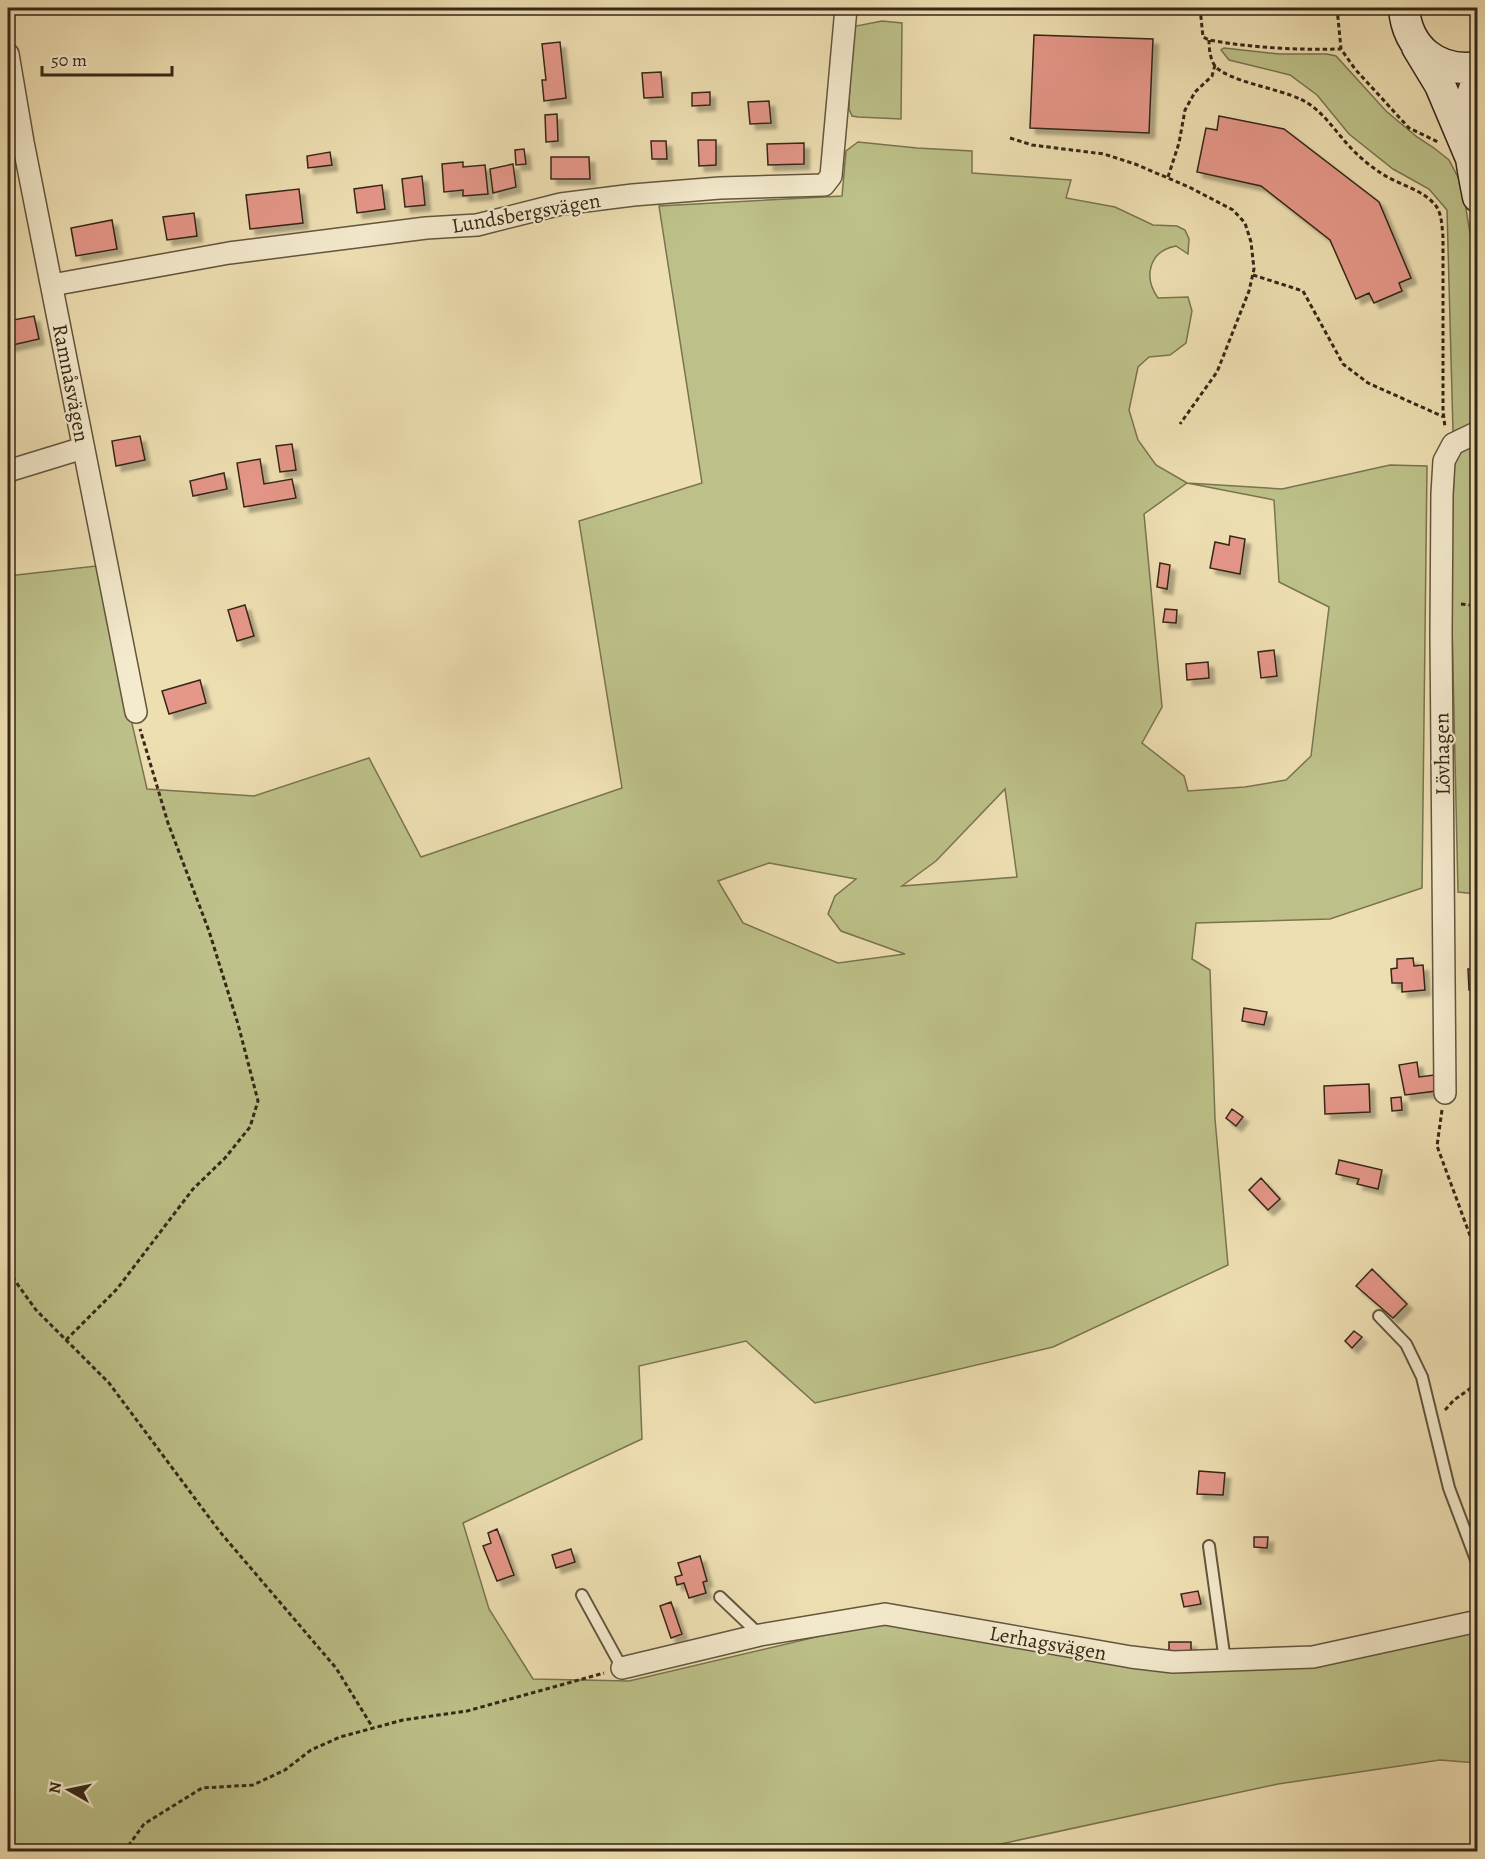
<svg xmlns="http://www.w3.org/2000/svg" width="1485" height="1859" font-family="Alegreya,serif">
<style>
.green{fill:#bdc189;stroke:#797450;stroke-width:1.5;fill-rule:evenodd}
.building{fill:#e59789;stroke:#352717;stroke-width:1.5;filter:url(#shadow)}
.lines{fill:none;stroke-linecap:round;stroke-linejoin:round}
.lane-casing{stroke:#63553e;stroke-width:14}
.street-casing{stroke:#63553e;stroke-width:24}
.secondary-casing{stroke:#352717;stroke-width:33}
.path{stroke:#352717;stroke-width:3;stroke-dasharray:4.5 3;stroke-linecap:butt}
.lane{stroke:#f4eacd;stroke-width:10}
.street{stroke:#f4eacd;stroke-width:21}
.secondary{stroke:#f4eacd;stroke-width:30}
.labels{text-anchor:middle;stroke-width:4.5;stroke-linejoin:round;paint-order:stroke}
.street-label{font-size:21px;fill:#352717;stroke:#f4eacd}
</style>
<defs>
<filter id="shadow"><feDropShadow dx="5.5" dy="5.5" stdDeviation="1.5" flood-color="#0004"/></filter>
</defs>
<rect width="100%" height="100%" fill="#eedfb2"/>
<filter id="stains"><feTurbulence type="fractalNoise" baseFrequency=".00333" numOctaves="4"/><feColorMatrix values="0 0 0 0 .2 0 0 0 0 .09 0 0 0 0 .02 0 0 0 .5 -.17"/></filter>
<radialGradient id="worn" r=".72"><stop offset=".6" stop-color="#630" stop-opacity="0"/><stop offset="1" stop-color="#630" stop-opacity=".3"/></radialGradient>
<!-- green -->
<path class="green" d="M 882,21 L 902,23 L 901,119 L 858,117 L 852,116 L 849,109 L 851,27 Z
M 1224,48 L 1279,54 L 1327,54 L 1336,56 L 1386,111 L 1417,137 L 1434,148 L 1449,160 L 1462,185 L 1478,281 L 1477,894 L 1458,892 L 1451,580 L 1454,468 L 1447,210 L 1429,189 L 1393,169 L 1349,134 L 1317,95 L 1290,75 L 1229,60 L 1221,50 Z
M 858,142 L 917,148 L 972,151 L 972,173 L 1071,180 L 1066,198 L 1115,207 L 1153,225 L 1177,226 L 1185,230 L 1189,239 L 1188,254 L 1176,246 C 1149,251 1143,277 1158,298 L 1188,297 L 1192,311 L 1186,343 L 1170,355 L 1149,357 L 1138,367 L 1129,410 L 1138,440 L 1156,465 L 1187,483 L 1282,489 L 1390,465 L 1427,466 L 1422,888 L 1330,919 L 1196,923 L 1192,959 L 1210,970 L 1215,1119 L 1228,1265 L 1053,1347 L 815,1403 L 746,1341 L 639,1366 L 642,1439 L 463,1523 L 489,1609 L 533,1679 L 629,1681 L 884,1621 L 1172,1667 L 1477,1626 L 1477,1763 L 1440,1760 L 1278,1784 L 968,1851 L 8,1851 L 8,576 L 96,566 L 147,789 L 254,796 L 369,758 L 421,857 L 622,788 L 579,521 L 702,483 L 659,206 L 842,196 L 846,151 ZM 1187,483 L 1274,500 L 1279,582 L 1329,607 L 1311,756 L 1286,780 L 1245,787 L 1188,791 L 1184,776 L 1142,743 L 1162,707 L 1144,514 ZM 1005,789 L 1017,877 L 902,886 L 936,861 ZM 769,863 L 856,879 L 835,896 L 828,914 L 841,931 L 905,954 L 838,963 L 743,923 L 718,881 Z"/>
<!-- building -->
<path class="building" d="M 1034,35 L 1153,39 L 1149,133 L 1030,128 Z
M 560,42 L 566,98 L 544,101 L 542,80 L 546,80 L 542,44 Z
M 661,72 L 663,97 L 644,98 L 642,73 Z
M 710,92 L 710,105 L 692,106 L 692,93 Z
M 769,101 L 771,123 L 750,124 L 748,102 Z
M 557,114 L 558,141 L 546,142 L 545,115 Z
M 1219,116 L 1284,129 L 1379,202 L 1411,278 L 1399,283 L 1402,291 L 1374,303 L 1369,293 L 1356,299 L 1330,240 L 1261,186 L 1197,172 L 1206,128 L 1217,130 Z
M 698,140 L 716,140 L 716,165 L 699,166 Z
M 651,141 L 666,141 L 667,159 L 652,159 Z
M 804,143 L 804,164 L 768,165 L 767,144 Z
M 524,149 L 526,164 L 516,165 L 515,150 Z
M 330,152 L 332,165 L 308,168 L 307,156 Z
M 551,157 L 589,157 L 590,179 L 551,179 Z
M 463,162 L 463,167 L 485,165 L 488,194 L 463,196 L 463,190 L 444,192 L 442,164 Z
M 513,164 L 516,187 L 493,193 L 490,169 Z
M 422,176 L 425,205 L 405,207 L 402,179 Z
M 382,185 L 385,209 L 357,213 L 354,189 Z
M 299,189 L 303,223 L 250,229 L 246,195 Z
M 194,213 L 197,236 L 167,240 L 163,217 Z
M 112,220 L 117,249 L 76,256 L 71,228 Z
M 34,316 L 39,339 L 8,346 L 8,321 Z
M 140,436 L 145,460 L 116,466 L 112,441 Z
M 292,444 L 296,470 L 280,472 L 276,446 Z
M 260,459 L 264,484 L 292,479 L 296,498 L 244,507 L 237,463 Z
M 224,473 L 227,489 L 193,496 L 190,481 Z
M 1230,536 L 1245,539 L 1240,574 L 1210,568 L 1215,542 L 1229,545 Z
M 1160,563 L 1170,565 L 1167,589 L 1157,587 Z
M 245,605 L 254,636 L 237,641 L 228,610 Z
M 1165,609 L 1177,610 L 1176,623 L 1163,622 Z
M 1274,650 L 1277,676 L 1261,678 L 1258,652 Z
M 1208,662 L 1209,678 L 1187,680 L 1186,664 Z
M 200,680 L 206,703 L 169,714 L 162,691 Z
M 1413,958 L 1414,966 L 1423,965 L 1425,990 L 1402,992 L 1402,983 L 1392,983 L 1391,969 L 1397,968 L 1397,959 Z
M 1468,969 L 1478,969 L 1478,990 L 1469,990 Z
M 1244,1008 L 1267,1012 L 1264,1025 L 1242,1021 Z
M 1417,1062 L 1419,1077 L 1434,1075 L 1436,1091 L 1405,1095 L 1399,1065 Z
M 1369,1084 L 1370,1112 L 1325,1114 L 1324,1086 Z
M 1401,1097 L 1402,1110 L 1392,1111 L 1391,1098 Z
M 1232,1109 L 1243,1117 L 1236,1126 L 1226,1118 Z
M 1339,1160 L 1382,1170 L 1378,1189 L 1357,1184 L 1359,1179 L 1336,1174 Z
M 1261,1178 L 1280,1199 L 1268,1210 L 1249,1190 Z
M 1372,1269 L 1407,1304 L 1393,1318 L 1356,1286 Z
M 1354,1331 L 1362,1337 L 1352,1348 L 1345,1341 Z
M 1199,1471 L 1225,1473 L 1223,1495 L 1197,1494 Z
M 497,1529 L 514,1575 L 497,1581 L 483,1546 L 491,1543 L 488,1533 Z
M 1254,1537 L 1268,1537 L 1267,1548 L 1254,1547 Z
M 571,1549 L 575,1562 L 556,1568 L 552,1555 Z
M 700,1556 L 707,1581 L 703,1582 L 706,1593 L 689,1598 L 684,1583 L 677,1585 L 675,1577 L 682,1575 L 678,1563 Z
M 1198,1591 L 1201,1604 L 1184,1607 L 1181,1594 Z
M 671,1602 L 682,1634 L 671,1638 L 660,1606 Z
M 1169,1642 L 1191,1642 L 1191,1654 L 1169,1654 Z"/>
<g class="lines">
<defs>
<path id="lane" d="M 1379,1316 L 1406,1344 L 1422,1377 L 1449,1488 L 1478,1565
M 1209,1546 L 1225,1661
M 582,1595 L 622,1668
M 720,1597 L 760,1635"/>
<path id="street" d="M 8,54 L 23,142 L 136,712
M 52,285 L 229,253 L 426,228 L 477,225 L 561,204 L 633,195 L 720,188 L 824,185 L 831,176 L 846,8
M 8,471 L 83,448
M 1445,1093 L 1441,634 L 1442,494 L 1444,461 L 1453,444 L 1478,432
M 622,1668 L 760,1635 L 885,1614 L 1131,1657 L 1173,1662 L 1313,1657 L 1478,1621"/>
<path id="secondary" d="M 1404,8 C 1407,48 1437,73 1478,67
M 1417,47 L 1440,85 L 1470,156
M 1478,80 C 1460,114 1471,161 1478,197"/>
</defs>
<!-- lane casing -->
<use href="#lane" class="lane-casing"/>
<!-- street casing -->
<use href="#street" class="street-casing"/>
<!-- secondary casing -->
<use href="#secondary" class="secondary-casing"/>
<!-- path -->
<path class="path" d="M 1200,8 L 1203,37 L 1209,40 C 1252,48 1297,50 1341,49
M 1337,8 L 1341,49 L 1355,69 L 1409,128 L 1440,143
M 1209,40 C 1209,48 1210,59 1215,66 C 1227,81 1280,89 1300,99 C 1322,109 1334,130 1350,147 C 1359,157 1370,166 1381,173 C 1398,185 1423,189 1436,206 C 1442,214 1442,228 1443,237 L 1443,411 L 1445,427
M 1010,138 L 1032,145 L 1104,154 L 1135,164 L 1189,187 L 1233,210 L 1245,223 L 1251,242 L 1254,269 L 1249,291 L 1217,372 L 1180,424
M 1168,177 L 1179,143 L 1185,110 L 1195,92 L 1212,76 L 1215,65
M 1253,275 L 1303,291 L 1343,364 L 1368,383 L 1444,417
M 1461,604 L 1478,606
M 1442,1110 L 1437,1146 L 1478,1257
M 8,1271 L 36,1310 L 109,1383 L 220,1532 L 336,1668 L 373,1728
M 66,1340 L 117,1289 L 193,1189 L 225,1158 L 250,1127 L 258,1101 L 238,1024 L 209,931 L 168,823 L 140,729
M 1445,1410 L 1454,1400 L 1478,1383
M 124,1852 L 144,1824 L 202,1788 L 253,1785 L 285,1770 L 311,1750 L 340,1737 L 403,1720 L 467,1711 L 604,1673"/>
<!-- lane -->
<use href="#lane" class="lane"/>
<!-- street -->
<use href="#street" class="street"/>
<!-- secondary -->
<use href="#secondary" class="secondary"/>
</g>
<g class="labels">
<!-- street labels -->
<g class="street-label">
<text transform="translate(526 213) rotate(-10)" y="7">Lundsbergsvägen</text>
<text transform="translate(71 383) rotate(79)" y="7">Ramnåsvägen</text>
<text transform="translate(1442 754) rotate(-91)" y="7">Lövhagen</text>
<text transform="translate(1048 1643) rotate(10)" y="7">Lerhagsvägen</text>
</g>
</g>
<!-- margin -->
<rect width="1485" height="1859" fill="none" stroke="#eedfb2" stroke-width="30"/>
<rect x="9" y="9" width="1467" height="1841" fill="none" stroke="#352717" stroke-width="3"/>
<rect x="15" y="15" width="1455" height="1829" fill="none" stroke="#352717" stroke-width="1.5"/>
<!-- north arrow -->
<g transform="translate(69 1790) rotate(279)" stroke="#f4eacd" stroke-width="4.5" paint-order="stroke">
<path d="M0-4.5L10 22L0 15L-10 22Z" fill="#352717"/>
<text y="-9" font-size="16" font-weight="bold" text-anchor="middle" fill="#352717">N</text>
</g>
<!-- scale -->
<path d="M42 66v9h130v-9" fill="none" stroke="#352717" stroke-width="3"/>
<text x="51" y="66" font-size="18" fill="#352717" stroke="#f4eacd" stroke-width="4.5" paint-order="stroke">50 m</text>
<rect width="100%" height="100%" filter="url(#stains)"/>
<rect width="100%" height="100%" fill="url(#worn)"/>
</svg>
